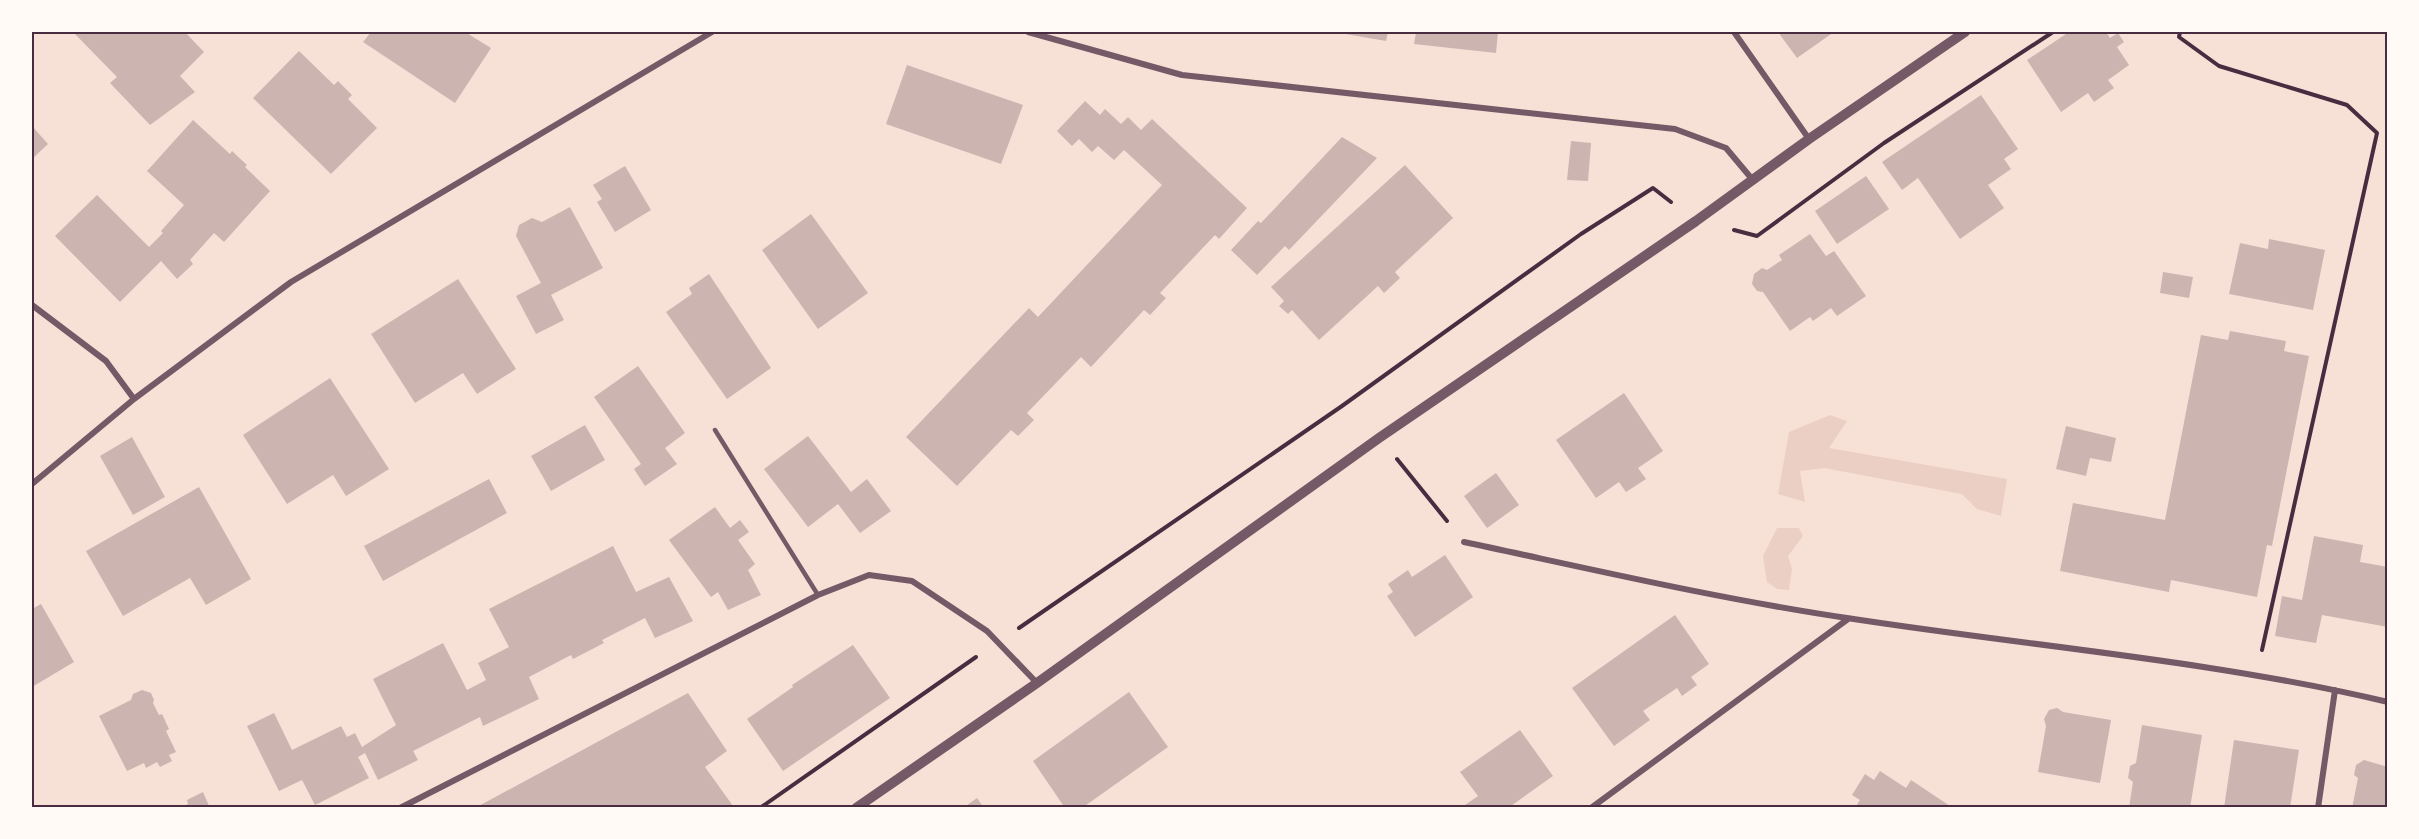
<svg xmlns="http://www.w3.org/2000/svg" width="2419" height="839" font-family="Helvetica,sans-serif">
<style>
.green{fill:#ebcfc5}
.building{fill:#ccb4b1}
.lines{fill:none;stroke-linecap:round;stroke-linejoin:round}
.path{stroke:#4a2c40;stroke-width:4}
.service{stroke:#755966;stroke-width:4.5}
.minor{stroke:#755966;stroke-width:6}
.tertiary{stroke:#755966;stroke-width:10}
.neatline{fill:none;stroke:#4a2c40;stroke-width:2}
</style>
<rect width="100%" height="100%" fill="#f7e1d7"/>
<!-- green -->
<path class="green" d="M 1830,415 L 1847,421 L 1829,448 L 2007,479 L 2001,516 L 1977,509 L 1962,494 L 1824,468 L 1800,471 L 1805,502 L 1778,494 L 1789,432 Z
M 1777,528 L 1799,528 L 1803,536 L 1788,556 L 1792,569 L 1789,590 L 1777,589 L 1767,582 L 1763,556 Z"/>
<!-- building -->
<path class="building" d="M 76,32 L 185,32 L 204,52 L 180,76 L 195,92 L 150,125 L 110,83 L 117,77 L 74,33 Z
M 371,32 L 465,32 L 491,48 L 455,103 L 363,42 Z
M 1334,32 L 1388,32 L 1386,41 Z
M 1416,32 L 1498,32 L 1496,53 L 1414,44 Z
M 1778,32 L 1834,32 L 1797,58 Z
M 2069,32 L 2106,32 L 2110,38 L 2118,33 L 2124,42 L 2117,47 L 2129,65 L 2108,80 L 2114,88 L 2094,102 L 2088,93 L 2061,112 L 2027,60 Z
M 299,51 L 334,85 L 338,81 L 352,95 L 348,99 L 377,128 L 331,174 L 253,98 Z
M 907,65 L 1023,105 L 1001,164 L 886,124 Z
M 1981,95 L 2018,149 L 2004,159 L 2011,169 L 1988,185 L 2004,208 L 1960,239 L 1918,178 L 1902,190 L 1882,162 Z
M 1085,101 L 1100,115 L 1105,109 L 1121,124 L 1128,117 L 1141,130 L 1152,119 L 1247,208 L 1219,239 L 1215,235 L 1160,293 L 1166,298 L 1150,315 L 1144,310 L 1091,367 L 1081,357 L 1027,413 L 1034,420 L 1018,436 L 1011,430 L 957,486 L 906,437 L 1029,308 L 1038,317 L 1162,185 L 1124,150 L 1114,160 L 1098,146 L 1092,152 L 1079,139 L 1072,146 L 1057,131 Z
M 193,120 L 230,154 L 232,151 L 247,165 L 245,167 L 270,191 L 224,242 L 214,233 L 190,260 L 193,264 L 177,279 L 161,261 L 120,302 L 55,236 L 97,195 L 149,247 L 163,233 L 161,231 L 184,205 L 147,171 Z
M 32,126 L 48,144 L 32,159 Z
M 1342,137 L 1377,158 L 1289,250 L 1285,246 L 1257,275 L 1231,250 L 1258,221 L 1261,223 Z
M 1571,141 L 1591,143 L 1588,181 L 1567,180 Z
M 1405,165 L 1453,218 L 1395,272 L 1400,278 L 1384,293 L 1378,286 L 1319,340 L 1292,310 L 1288,314 L 1279,306 L 1284,301 L 1271,287 Z
M 625,166 L 651,210 L 615,232 L 597,202 L 602,199 L 593,185 Z
M 1866,176 L 1889,209 L 1837,244 L 1815,211 Z
M 570,207 L 603,268 L 551,295 L 564,320 L 536,334 L 516,296 L 541,283 L 516,236 L 519,225 L 532,218 L 542,222 Z
M 811,214 L 868,293 L 818,329 L 762,250 Z
M 1810,234 L 1826,256 L 1834,251 L 1866,296 L 1837,316 L 1831,308 L 1813,321 L 1810,317 L 1790,331 L 1763,292 L 1757,291 L 1752,284 L 1754,274 L 1762,268 L 1767,270 L 1782,260 L 1779,255 Z
M 2269,239 L 2325,250 L 2313,310 L 2229,294 L 2240,243 L 2268,249 Z
M 2163,272 L 2193,277 L 2189,298 L 2160,293 Z
M 709,274 L 771,368 L 727,399 L 666,312 L 692,294 L 689,288 Z
M 458,279 L 516,369 L 477,394 L 463,373 L 415,403 L 371,334 Z
M 2230,331 L 2286,341 L 2284,351 L 2309,356 L 2272,546 L 2267,545 L 2257,597 L 2171,580 L 2169,592 L 2060,571 L 2073,503 L 2165,520 L 2201,335 L 2228,340 Z
M 638,366 L 685,433 L 665,448 L 677,464 L 645,486 L 634,469 L 641,464 L 594,397 Z
M 330,378 L 389,469 L 346,496 L 333,475 L 287,504 L 243,435 Z
M 1624,393 L 1663,451 L 1638,468 L 1646,479 L 1626,492 L 1619,482 L 1596,498 L 1556,440 Z
M 585,425 L 605,460 L 551,491 L 531,456 Z
M 2066,426 L 2116,438 L 2111,462 L 2090,458 L 2086,476 L 2056,469 Z
M 808,436 L 851,492 L 867,479 L 891,511 L 860,533 L 838,504 L 808,527 L 764,469 Z
M 132,437 L 165,497 L 133,515 L 100,456 Z
M 1496,473 L 1519,505 L 1487,528 L 1464,496 Z
M 489,479 L 507,513 L 383,581 L 364,546 Z
M 199,487 L 251,579 L 206,605 L 190,578 L 123,616 L 86,551 Z
M 715,507 L 730,528 L 740,520 L 749,532 L 738,540 L 755,564 L 748,570 L 761,595 L 728,610 L 718,592 L 711,597 L 669,540 Z
M 2314,536 L 2363,545 L 2360,562 L 2388,567 L 2388,627 L 2322,615 L 2316,643 L 2275,636 L 2282,596 L 2302,600 Z
M 613,546 L 636,592 L 669,577 L 693,621 L 655,638 L 645,618 L 602,640 L 604,643 L 573,659 L 571,655 L 529,677 L 539,699 L 483,726 L 480,717 L 413,751 L 418,760 L 378,780 L 365,753 L 358,757 L 369,778 L 315,805 L 302,780 L 279,791 L 247,726 L 274,713 L 292,750 L 341,726 L 347,737 L 355,733 L 362,747 L 396,725 L 373,679 L 443,643 L 467,690 L 486,680 L 478,663 L 509,647 L 489,609 Z
M 1445,555 L 1473,597 L 1415,637 L 1387,596 L 1393,592 L 1388,584 L 1408,570 L 1412,577 Z
M 41,604 L 74,662 L 32,687 L 32,609 Z
M 1675,615 L 1709,664 L 1691,677 L 1697,685 L 1682,696 L 1677,688 L 1643,711 L 1650,720 L 1614,746 L 1572,688 Z
M 853,645 L 890,698 L 783,771 L 747,719 L 793,687 L 792,685 Z
M 142,690 L 151,693 L 154,700 L 153,703 L 159,715 L 162,714 L 169,729 L 166,731 L 176,752 L 169,755 L 172,761 L 160,767 L 157,762 L 146,768 L 144,763 L 127,771 L 99,716 L 131,700 L 133,694 Z
M 1129,692 L 1168,747 L 1082,808 L 1065,808 L 1033,761 Z
M 688,693 L 727,751 L 705,767 L 733,806 L 731,808 L 475,808 Z
M 2057,708 L 2063,712 L 2111,720 L 2100,783 L 2038,772 L 2046,726 L 2044,719 L 2049,710 Z
M 2142,725 L 2202,735 L 2190,808 L 2129,808 L 2133,782 L 2128,778 L 2130,766 L 2136,763 Z
M 1520,730 L 1553,776 L 1508,808 L 1467,808 L 1465,805 L 1478,796 L 1460,772 Z
M 2234,740 L 2299,750 L 2290,808 L 2224,808 Z
M 2364,760 L 2388,767 L 2388,808 L 2352,808 L 2358,778 L 2354,775 L 2356,765 Z
M 1880,771 L 1906,788 L 1911,780 L 1953,808 L 1855,808 L 1860,800 L 1852,795 L 1865,774 L 1874,780 Z
M 203,792 L 210,808 L 180,808 L 188,804 L 187,800 Z
M 977,798 L 984,808 L 963,808 Z"/>
<g class="lines">
<!-- path -->
<path class="path" d="M 2180,32 L 2179,37 L 2219,66 L 2347,105 L 2377,133 L 2262,650
M 1734,230 L 1757,236 L 1884,143 L 2053,32
M 1397,459 L 1447,521
M 1019,628 L 1342,406 L 1581,234 L 1653,188 L 1671,202
M 760,808 L 976,657"/>
<!-- service -->
<path class="service" d="M 715,430 L 818,595"/>
<!-- minor -->
<path class="minor" d="M 1028,32 L 1182,75 L 1675,129 L 1726,148 L 1752,179
M 1734,32 L 1809,139
M 32,305 L 106,361 L 134,399
M 32,484 L 134,399 L 291,282 L 712,32
M 1464,542 C 1591,569 1719,599 1847,618 C 2028,646 2210,660 2388,702
M 400,808 L 818,595 L 869,575 L 912,581 L 987,631 L 1037,683
M 1591,808 L 1848,619
M 2318,808 L 2335,690"/>
<!-- tertiary -->
<path class="tertiary" d="M 856,808 L 1037,683 L 1379,438 L 1696,221 L 1809,139 L 1965,32"/>
</g>
<!-- border -->
<rect width="2419" height="839" fill="none" stroke="#fffaf5" stroke-width="66"/>
<rect x="33" y="33" width="2353" height="773" class="neatline"/>
</svg>
